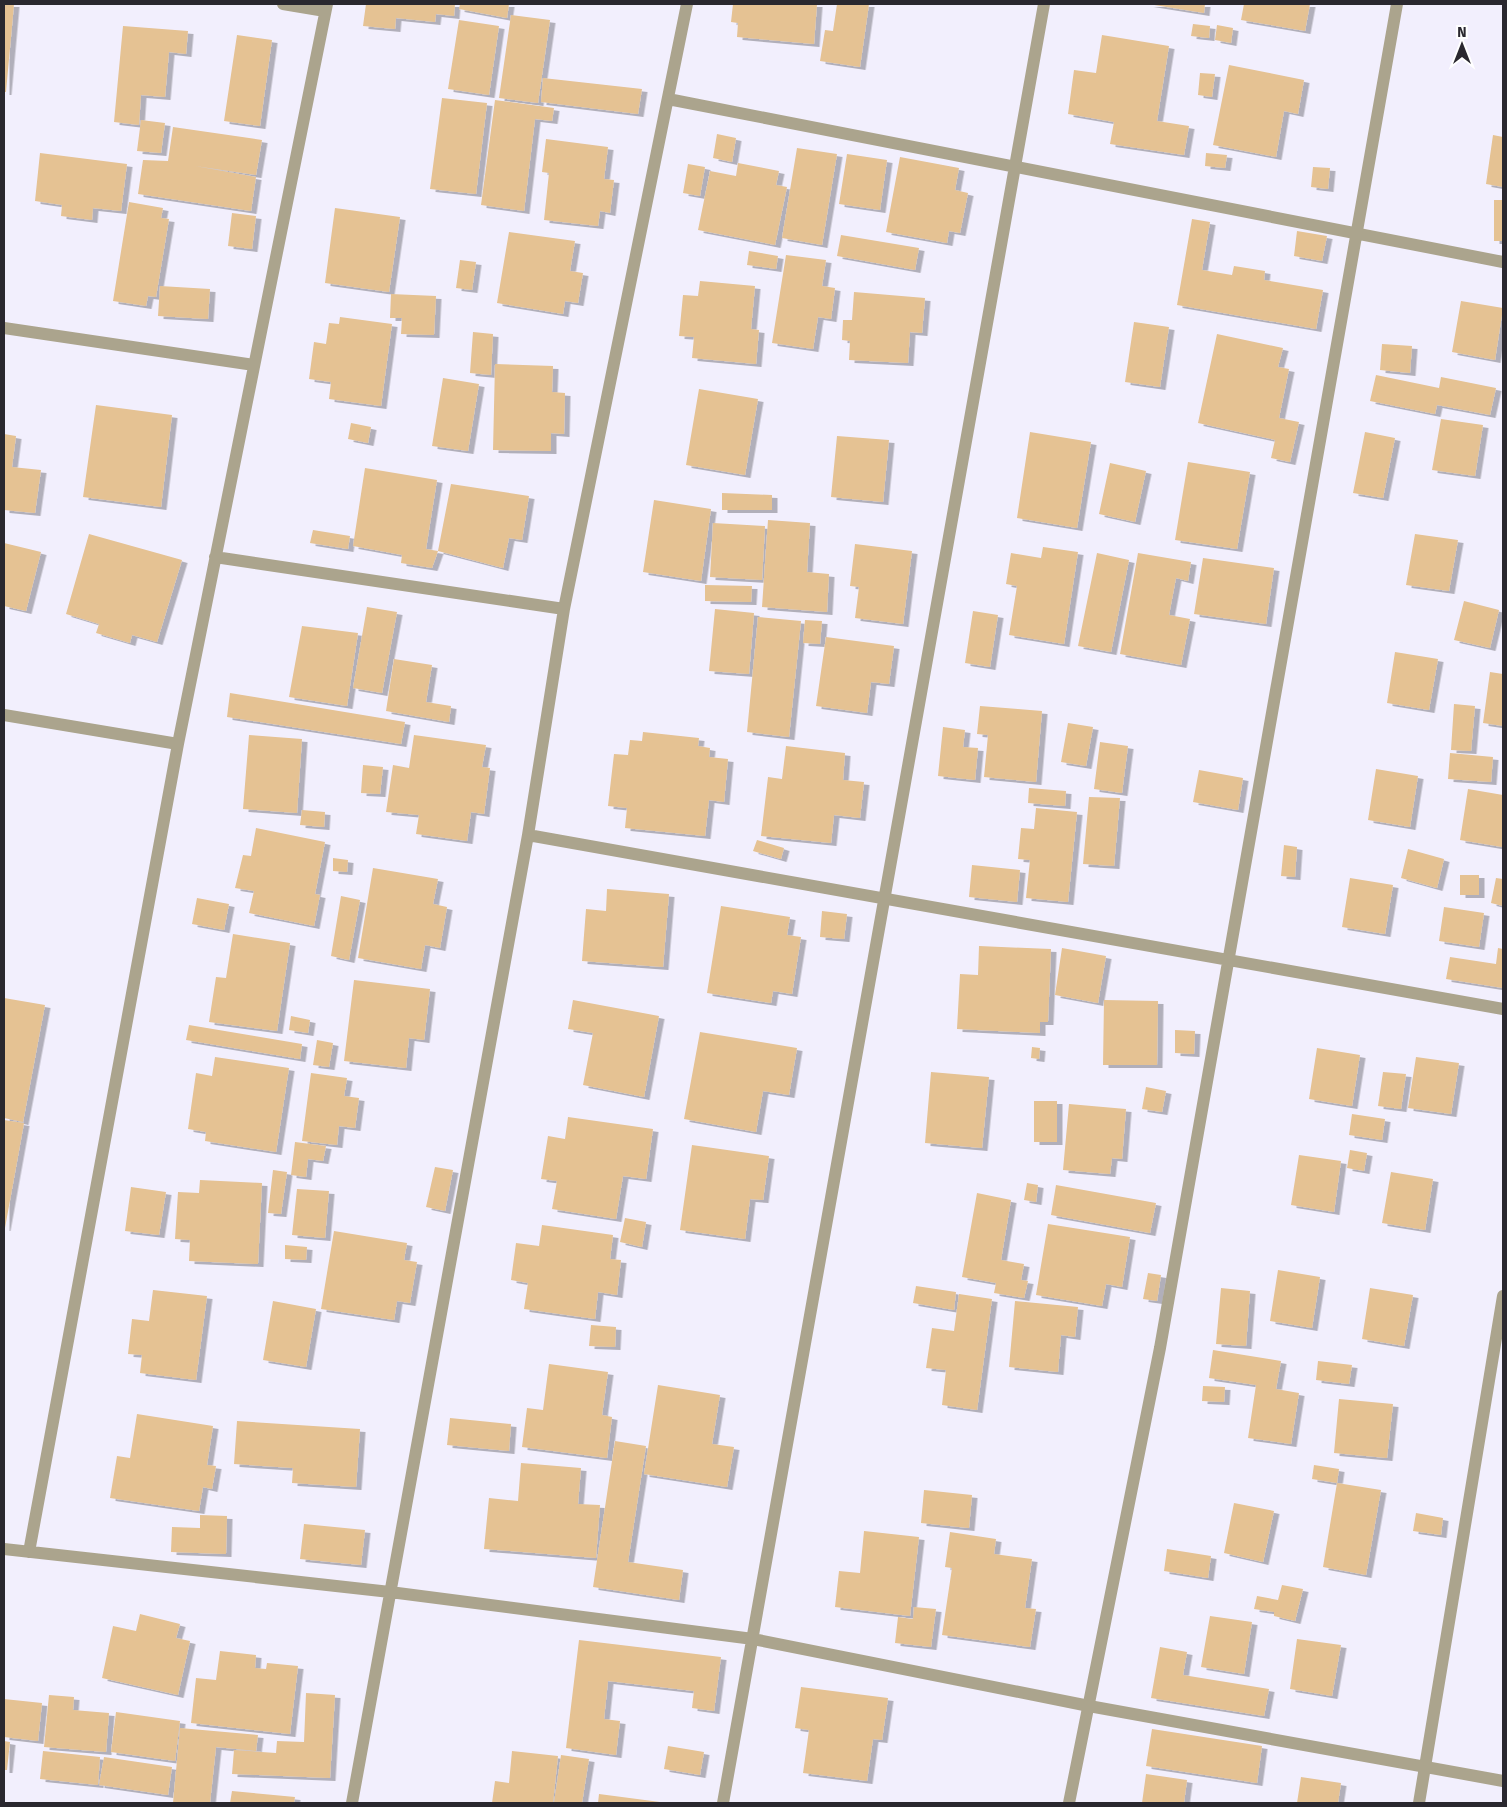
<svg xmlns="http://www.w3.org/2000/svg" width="1507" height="1807" font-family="'Fira Sans',sans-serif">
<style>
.building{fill:#e5c293;filter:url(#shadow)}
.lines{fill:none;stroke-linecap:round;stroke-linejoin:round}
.street{stroke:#aba48d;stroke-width:12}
</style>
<defs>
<filter id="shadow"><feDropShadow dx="5.5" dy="3" stdDeviation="0" flood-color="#0004"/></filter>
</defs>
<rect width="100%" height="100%" fill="#f2effd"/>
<!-- building -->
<path class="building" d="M 4,4 L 14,4 L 6,92 L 4,92 Z
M 366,4 L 455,4 L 454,16 L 436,14 L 435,22 L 396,18 L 395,29 L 363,26 Z
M 460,4 L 509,4 L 507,18 L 459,9 Z
M 733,4 L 817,4 L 814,44 L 737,37 L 738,23 L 731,22 Z
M 837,4 L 869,4 L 860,67 L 820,61 L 825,30 L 833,31 Z
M 1148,4 L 1205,4 L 1204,13 Z
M 1244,4 L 1310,4 L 1305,31 L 1241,20 Z
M 511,15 L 550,20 L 538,103 L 499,98 Z
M 459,20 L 499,26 L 489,95 L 448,89 Z
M 1193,24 L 1210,26 L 1209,38 L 1191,36 Z
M 1217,25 L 1233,28 L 1231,43 L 1215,40 Z
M 123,26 L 188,31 L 186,54 L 169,52 L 165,97 L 141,95 L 139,125 L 114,122 Z
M 237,35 L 272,40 L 260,126 L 224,121 Z
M 1102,35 L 1169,46 L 1157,121 L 1189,126 L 1184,155 L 1110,144 L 1114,122 L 1068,114 L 1074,70 L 1096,73 Z
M 1229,65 L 1304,80 L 1298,114 L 1284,111 L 1276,157 L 1213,145 Z
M 1200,73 L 1215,74 L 1212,97 L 1198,95 Z
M 543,78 L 642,89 L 638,114 L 541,102 Z
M 442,98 L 487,103 L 476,194 L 430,189 Z
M 495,100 L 554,108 L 552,121 L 535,119 L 524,211 L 481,205 Z
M 141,120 L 165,123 L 161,153 L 137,151 Z
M 173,127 L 262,140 L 256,175 L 195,166 L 256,177 L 251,211 L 138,194 L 143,160 L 168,161 Z
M 717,134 L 736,138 L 732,162 L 713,158 Z
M 1493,135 L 1503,137 L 1503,187 L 1486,184 Z
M 546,139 L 608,147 L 604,179 L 614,180 L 610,213 L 600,211 L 598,226 L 544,220 L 549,173 L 542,172 Z
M 797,148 L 837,154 L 822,245 L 782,238 Z
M 40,153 L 127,164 L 121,211 L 93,208 L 92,220 L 61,216 L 62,205 L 35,201 Z
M 1206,153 L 1227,155 L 1225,168 L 1205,166 Z
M 847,154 L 887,160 L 880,210 L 839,204 Z
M 900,157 L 959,168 L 955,190 L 968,193 L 960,233 L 949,231 L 947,243 L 886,232 Z
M 738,163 L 779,171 L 776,185 L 787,187 L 775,245 L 698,230 L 710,171 L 736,176 Z
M 688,164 L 705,167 L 700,196 L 683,193 Z
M 1313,167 L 1330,168 L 1328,189 L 1311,187 Z
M 1494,200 L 1503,200 L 1503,241 L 1494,241 Z
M 129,202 L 163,208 L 161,218 L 169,219 L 156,297 L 148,296 L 146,306 L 113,301 Z
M 335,208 L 400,217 L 389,292 L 325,283 Z
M 232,213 L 256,216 L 252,249 L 228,246 Z
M 1192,219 L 1210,222 L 1202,270 L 1232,275 L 1234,266 L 1265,271 L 1264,280 L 1323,290 L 1316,329 L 1177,305 Z
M 1297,231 L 1327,236 L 1322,261 L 1294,256 Z
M 509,232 L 575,241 L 570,271 L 583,273 L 578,303 L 565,301 L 563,314 L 497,303 Z
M 841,235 L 919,248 L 915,270 L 837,256 Z
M 749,251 L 778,256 L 776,269 L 747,265 Z
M 786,255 L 826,260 L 822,286 L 835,288 L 831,319 L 818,317 L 813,349 L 772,343 Z
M 460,260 L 476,262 L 472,290 L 456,288 Z
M 700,281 L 755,286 L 751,329 L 759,330 L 756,364 L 692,358 L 694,337 L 679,336 L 683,295 L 698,296 Z
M 160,286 L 210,289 L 208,319 L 158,316 Z
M 854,292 L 925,298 L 922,333 L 910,332 L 908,363 L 849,360 L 850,341 L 842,340 L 843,320 L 852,320 Z
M 391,294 L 436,296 L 434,335 L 401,334 L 402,318 L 390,318 Z
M 1461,301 L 1503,308 L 1495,360 L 1452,352 Z
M 340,317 L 392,324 L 381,406 L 329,399 L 331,382 L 309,379 L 314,342 L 326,344 L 329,323 L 339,324 Z
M 1134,322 L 1169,327 L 1160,387 L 1125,382 Z
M 473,332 L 493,334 L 491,375 L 470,373 Z
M 1217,334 L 1283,348 L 1278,367 L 1289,369 L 1279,418 L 1299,422 L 1290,462 L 1271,458 L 1275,440 L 1198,423 Z
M 1382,344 L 1412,346 L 1410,373 L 1380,370 Z
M 495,364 L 553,366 L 552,392 L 565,393 L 564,434 L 551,433 L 551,451 L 493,450 Z
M 1376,375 L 1439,388 L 1441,377 L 1496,388 L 1490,415 L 1437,405 L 1435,414 L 1370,401 Z
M 443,378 L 479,384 L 468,451 L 432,446 Z
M 699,389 L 758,399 L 745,475 L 686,465 Z
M 96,405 L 172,415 L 161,507 L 83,497 Z
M 1441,419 L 1483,425 L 1475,476 L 1432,470 Z
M 351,423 L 371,427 L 368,443 L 348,439 Z
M 1030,432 L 1091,442 L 1077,528 L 1017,518 Z
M 1365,432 L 1395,438 L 1383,498 L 1353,493 Z
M 4,434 L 16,436 L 12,467 L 41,470 L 35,513 L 4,510 Z
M 837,436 L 889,440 L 883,502 L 831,497 Z
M 1188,462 L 1250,472 L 1237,549 L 1175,540 Z
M 1110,463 L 1146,471 L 1135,522 L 1099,514 Z
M 365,468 L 437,480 L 426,549 L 438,551 L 432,568 L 401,563 L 402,555 L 353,546 Z
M 451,484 L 529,496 L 522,540 L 509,538 L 503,568 L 438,551 Z
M 722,493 L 772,495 L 772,510 L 722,510 Z
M 654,500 L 711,509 L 701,581 L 643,572 Z
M 768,520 L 810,523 L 807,572 L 829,574 L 827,612 L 762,607 Z
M 713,523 L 765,526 L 762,580 L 710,577 Z
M 313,530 L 350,536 L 348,549 L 310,543 Z
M 89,534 L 182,560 L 157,642 L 132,635 L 130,643 L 96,633 L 99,624 L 66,614 Z
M 1415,534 L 1458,540 L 1449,591 L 1406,585 Z
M 4,543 L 41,552 L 26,611 L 4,606 Z
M 855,544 L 912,551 L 903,624 L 855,618 L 859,587 L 850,586 Z
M 1043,547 L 1078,552 L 1064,644 L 1009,635 L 1017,586 L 1006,584 L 1011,553 L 1041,558 Z
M 1097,553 L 1129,560 L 1111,652 L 1078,646 Z
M 1138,553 L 1191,562 L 1188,581 L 1176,578 L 1169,615 L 1190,619 L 1181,665 L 1120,654 Z
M 1203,558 L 1274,568 L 1266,624 L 1194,614 Z
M 705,585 L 752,586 L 751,602 L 705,601 Z
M 1464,601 L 1499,610 L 1490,648 L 1454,640 Z
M 367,607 L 397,612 L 382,693 L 353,688 Z
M 715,609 L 754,613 L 749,674 L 709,671 Z
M 973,611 L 998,615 L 990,667 L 965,663 Z
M 758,617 L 801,621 L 789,737 L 747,732 Z
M 805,620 L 822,621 L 820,644 L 803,643 Z
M 302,626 L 358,633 L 347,706 L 289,697 Z
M 826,637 L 894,646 L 889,684 L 871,682 L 867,713 L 816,706 Z
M 1395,652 L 1438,659 L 1429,710 L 1387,703 Z
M 394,659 L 432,665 L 426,702 L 451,706 L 449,722 L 386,711 Z
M 1490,672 L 1503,674 L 1503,726 L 1483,723 Z
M 230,693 L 405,722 L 401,744 L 227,717 Z
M 1454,704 L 1475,706 L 1471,751 L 1451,750 Z
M 980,706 L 1042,711 L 1036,782 L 984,777 L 988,735 L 977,734 Z
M 1068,723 L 1093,727 L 1086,766 L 1061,762 Z
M 943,727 L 965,730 L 963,747 L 978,748 L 975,780 L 938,776 Z
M 643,732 L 699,738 L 698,746 L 710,748 L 709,757 L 728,759 L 724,802 L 709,800 L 705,836 L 625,828 L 627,808 L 608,806 L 614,754 L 628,755 L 630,740 L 642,741 Z
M 249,735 L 302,739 L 297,813 L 243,809 Z
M 414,735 L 486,745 L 482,767 L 490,768 L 484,814 L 471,812 L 467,841 L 416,834 L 419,815 L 386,812 L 393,765 L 409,768 Z
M 1100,742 L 1128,746 L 1122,793 L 1094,789 Z
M 786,746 L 845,753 L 843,780 L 864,782 L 860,818 L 834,815 L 831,843 L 761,836 L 768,777 L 782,779 Z
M 1450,753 L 1493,757 L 1491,782 L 1448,779 Z
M 363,765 L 383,767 L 380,794 L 361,793 Z
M 1376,769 L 1418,776 L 1410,827 L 1368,820 Z
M 1199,770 L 1243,778 L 1238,810 L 1193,802 Z
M 1029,788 L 1066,791 L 1065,806 L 1028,803 Z
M 1468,789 L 1503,795 L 1502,847 L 1460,840 Z
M 1089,797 L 1120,798 L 1114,866 L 1083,864 Z
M 1036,808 L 1077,812 L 1068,902 L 1026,898 L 1030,860 L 1018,859 L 1021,828 L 1034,829 Z
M 302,810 L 325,812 L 324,827 L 300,825 Z
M 256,828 L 325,842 L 315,894 L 320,895 L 314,926 L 249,913 L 254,891 L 235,888 L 243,855 L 251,856 Z
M 757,840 L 784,848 L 781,859 L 753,851 Z
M 1284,845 L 1297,847 L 1295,877 L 1281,876 Z
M 1408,849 L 1444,859 L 1437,888 L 1401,878 Z
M 333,858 L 348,860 L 347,872 L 333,871 Z
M 972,865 L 1020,870 L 1017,902 L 969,897 Z
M 373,868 L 438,879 L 433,904 L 447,907 L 440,948 L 425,945 L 421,969 L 358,958 Z
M 1460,875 L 1479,875 L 1479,895 L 1460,895 Z
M 1350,878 L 1393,885 L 1385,934 L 1342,927 Z
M 1496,878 L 1503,879 L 1503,906 L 1491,903 Z
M 607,889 L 669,894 L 663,967 L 582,961 L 586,909 L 606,911 Z
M 341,896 L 360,900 L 349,960 L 331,956 Z
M 197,898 L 229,904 L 224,930 L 192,924 Z
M 721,906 L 790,917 L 787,935 L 801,937 L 792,994 L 773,991 L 771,1003 L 707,993 Z
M 1444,907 L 1484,913 L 1479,947 L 1439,941 Z
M 822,911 L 847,914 L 844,939 L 820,937 Z
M 233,934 L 290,943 L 277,1031 L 209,1022 L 216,977 L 226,978 Z
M 979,946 L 1051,949 L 1048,1022 L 1040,1022 L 1040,1033 L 957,1029 L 960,974 L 978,975 Z
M 1062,948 L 1106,956 L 1098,1003 L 1055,995 Z
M 1498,948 L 1503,949 L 1503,988 L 1446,979 L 1450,957 L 1496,964 Z
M 354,980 L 430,989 L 424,1040 L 409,1038 L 406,1068 L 344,1061 Z
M 4,998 L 45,1005 L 23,1122 L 4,1118 Z
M 573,1000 L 659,1016 L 644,1097 L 583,1085 L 593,1033 L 568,1029 Z
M 1104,1000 L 1158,1001 L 1157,1065 L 1103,1065 Z
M 291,1016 L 310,1020 L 308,1033 L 289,1030 Z
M 189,1025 L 302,1044 L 300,1059 L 186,1040 Z
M 1175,1030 L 1195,1031 L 1194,1054 L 1175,1053 Z
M 700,1032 L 797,1048 L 789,1095 L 763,1091 L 756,1132 L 684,1119 Z
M 317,1040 L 333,1043 L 329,1067 L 313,1065 Z
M 1032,1047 L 1040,1048 L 1039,1059 L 1031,1058 Z
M 1317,1048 L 1360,1055 L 1352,1106 L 1309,1099 Z
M 215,1057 L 289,1068 L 276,1152 L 205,1141 L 206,1132 L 188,1129 L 196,1073 L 212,1076 Z
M 1416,1057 L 1459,1063 L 1451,1114 L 1408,1108 Z
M 931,1072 L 989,1077 L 982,1148 L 925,1143 Z
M 1383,1072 L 1406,1074 L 1401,1109 L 1378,1106 Z
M 311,1073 L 347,1078 L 344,1096 L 359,1098 L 355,1128 L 339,1126 L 337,1145 L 302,1141 Z
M 1146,1087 L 1166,1091 L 1162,1112 L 1142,1109 Z
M 1034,1101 L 1057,1101 L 1057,1142 L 1034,1142 Z
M 1069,1104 L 1126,1109 L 1122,1159 L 1112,1158 L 1110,1174 L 1063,1170 Z
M 1352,1114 L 1385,1119 L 1382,1140 L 1349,1135 Z
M 568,1117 L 653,1129 L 646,1179 L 623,1176 L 616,1219 L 552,1209 L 557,1181 L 541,1179 L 548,1136 L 565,1139 Z
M 4,1120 L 24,1123 L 5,1228 L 4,1228 Z
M 295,1142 L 326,1146 L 323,1161 L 308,1159 L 306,1177 L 291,1175 Z
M 692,1145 L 769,1156 L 763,1200 L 750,1199 L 745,1239 L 680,1230 Z
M 1350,1150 L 1367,1153 L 1364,1171 L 1347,1168 Z
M 1299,1155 L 1341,1161 L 1334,1212 L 1291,1205 Z
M 435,1167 L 453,1170 L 445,1211 L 426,1207 Z
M 273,1170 L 287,1172 L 281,1214 L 268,1213 Z
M 1391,1172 L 1433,1179 L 1425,1230 L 1382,1223 Z
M 200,1180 L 262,1183 L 258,1264 L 189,1261 L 190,1240 L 175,1239 L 178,1192 L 199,1193 Z
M 1027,1183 L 1038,1185 L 1036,1202 L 1024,1200 Z
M 1056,1185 L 1156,1203 L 1150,1233 L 1051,1215 Z
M 131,1187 L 166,1192 L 159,1235 L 125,1231 Z
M 297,1189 L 329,1191 L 325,1238 L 292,1235 Z
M 977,1193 L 1011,1200 L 1001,1260 L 1024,1264 L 1021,1280 L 1028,1281 L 1024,1298 L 994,1293 L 996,1283 L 962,1277 Z
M 625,1218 L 646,1222 L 642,1247 L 620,1242 Z
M 1048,1224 L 1130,1237 L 1122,1287 L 1106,1284 L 1102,1306 L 1036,1295 Z
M 542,1225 L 613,1235 L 610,1259 L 621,1260 L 617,1295 L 598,1292 L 595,1319 L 524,1309 L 528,1283 L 511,1280 L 516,1243 L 539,1246 Z
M 334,1231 L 407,1243 L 404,1260 L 417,1262 L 410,1303 L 397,1301 L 394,1320 L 321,1309 Z
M 285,1245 L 307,1247 L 306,1260 L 285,1259 Z
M 1278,1270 L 1320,1277 L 1312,1328 L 1270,1321 Z
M 1148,1273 L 1161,1275 L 1157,1301 L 1143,1299 Z
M 916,1286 L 956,1292 L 954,1310 L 913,1303 Z
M 1221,1288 L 1250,1291 L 1246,1346 L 1216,1344 Z
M 1370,1288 L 1413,1295 L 1404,1346 L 1362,1339 Z
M 153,1290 L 207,1296 L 196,1380 L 140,1373 L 142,1355 L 128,1354 L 132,1319 L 149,1321 Z
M 959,1294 L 992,1299 L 977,1410 L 942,1405 L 946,1370 L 926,1368 L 932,1328 L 954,1331 Z
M 273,1301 L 316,1309 L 306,1367 L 263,1360 Z
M 1015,1301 L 1078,1307 L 1075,1337 L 1061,1335 L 1058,1372 L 1009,1367 Z
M 591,1325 L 616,1327 L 615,1347 L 589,1346 Z
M 1213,1350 L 1281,1361 L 1276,1389 L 1299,1393 L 1291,1444 L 1248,1438 L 1256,1385 L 1209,1378 Z
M 1318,1361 L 1352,1365 L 1349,1384 L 1316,1380 Z
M 549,1364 L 608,1372 L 602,1415 L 612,1417 L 607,1458 L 522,1447 L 527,1408 L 543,1410 Z
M 658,1385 L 720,1395 L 712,1444 L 734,1447 L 727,1487 L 644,1474 Z
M 1203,1386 L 1225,1387 L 1224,1402 L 1202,1401 Z
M 1339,1399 L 1393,1404 L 1387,1458 L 1334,1453 Z
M 137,1414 L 213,1426 L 207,1465 L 216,1466 L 212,1489 L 203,1487 L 199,1511 L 110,1498 L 117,1456 L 130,1458 Z
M 450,1418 L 511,1424 L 509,1451 L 447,1445 Z
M 237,1421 L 360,1429 L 356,1487 L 292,1483 L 293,1468 L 234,1464 Z
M 615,1441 L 646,1446 L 628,1562 L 683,1570 L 679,1600 L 593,1587 Z
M 521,1463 L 581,1468 L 578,1504 L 600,1505 L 596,1558 L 484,1549 L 489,1498 L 518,1501 Z
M 1314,1465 L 1339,1469 L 1337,1483 L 1381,1490 L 1366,1575 L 1323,1567 L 1337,1483 L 1312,1479 Z
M 924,1490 L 972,1495 L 969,1528 L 921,1523 Z
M 1234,1503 L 1274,1511 L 1263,1562 L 1224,1553 Z
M 1416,1513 L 1443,1518 L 1441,1535 L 1413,1531 Z
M 200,1515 L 227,1516 L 226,1554 L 171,1552 L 172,1527 L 200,1528 Z
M 304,1524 L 365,1530 L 361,1565 L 300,1559 Z
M 864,1531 L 919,1537 L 910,1616 L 835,1607 L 839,1571 L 860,1573 Z
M 950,1532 L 996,1539 L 994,1554 L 1032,1559 L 1025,1608 L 1036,1609 L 1030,1647 L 942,1635 L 952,1568 L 945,1567 Z
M 1167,1549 L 1211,1556 L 1208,1578 L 1164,1571 Z
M 1282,1585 L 1303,1589 L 1295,1621 L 1274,1616 L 1274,1612 L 1254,1609 L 1257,1596 L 1278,1600 Z
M 914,1607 L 936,1609 L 931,1647 L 895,1643 L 898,1617 L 913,1619 Z
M 140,1614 L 180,1624 L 176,1638 L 190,1641 L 178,1695 L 102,1678 L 113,1626 L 136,1631 Z
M 1210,1616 L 1252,1622 L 1244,1674 L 1201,1667 Z
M 1297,1639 L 1341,1645 L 1332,1696 L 1290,1689 Z
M 579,1640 L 721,1657 L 714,1711 L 692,1708 L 694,1691 L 608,1681 L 604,1719 L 620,1721 L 616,1755 L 566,1748 Z
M 1160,1647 L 1187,1652 L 1183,1675 L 1269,1689 L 1264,1716 L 1151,1698 Z
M 220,1651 L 256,1655 L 255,1668 L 266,1669 L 267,1663 L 298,1666 L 290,1734 L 191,1723 L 196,1678 L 216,1680 Z
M 801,1687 L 888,1698 L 882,1740 L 873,1739 L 867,1781 L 803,1773 L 809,1730 L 795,1728 Z
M 306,1693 L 335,1695 L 330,1778 L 232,1774 L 234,1750 L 276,1753 L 277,1741 L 304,1742 Z
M 49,1695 L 74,1697 L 73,1710 L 109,1713 L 106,1752 L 44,1747 Z
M 4,1699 L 42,1703 L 38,1741 L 4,1737 Z
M 116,1712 L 180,1721 L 175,1761 L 111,1752 Z
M 180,1728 L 258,1735 L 256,1751 L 216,1747 L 210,1803 L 173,1803 Z
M 1152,1729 L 1262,1746 L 1257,1783 L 1146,1766 Z
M 4,1741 L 10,1742 L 7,1770 L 4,1770 Z
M 668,1746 L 704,1752 L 700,1775 L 664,1769 Z
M 43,1751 L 100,1757 L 98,1785 L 40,1779 Z
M 512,1751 L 558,1756 L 553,1803 L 492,1803 L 495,1781 L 509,1783 Z
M 561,1755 L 589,1759 L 582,1803 L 554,1803 Z
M 104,1757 L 172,1767 L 168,1795 L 99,1785 Z
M 1146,1774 L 1187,1780 L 1184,1803 L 1142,1803 Z
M 1301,1777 L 1341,1783 L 1338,1803 L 1297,1803 Z
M 232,1791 L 295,1797 L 294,1803 L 230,1803 Z
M 599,1794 L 660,1802 L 660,1803 L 598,1803 Z"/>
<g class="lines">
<!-- street -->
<path class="street" d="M 283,4 L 325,11
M 668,99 L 1503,262
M 4,328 L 254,365
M 215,557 L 564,609
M 4,715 L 178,744
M 528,835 L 1503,1009
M 4,1549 L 390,1592 L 753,1639 L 1089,1706 L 1503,1781
M 29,1552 L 178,744 L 327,4
M 352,1803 L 528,835 L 564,609 L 687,4
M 723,1803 L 1044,4
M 1069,1803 L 1160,1348 L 1397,4
M 1419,1803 L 1503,1296"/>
</g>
<!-- border -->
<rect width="1507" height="1807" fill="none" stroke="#2a282f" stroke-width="10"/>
<!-- north arrow -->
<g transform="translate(1462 45)" stroke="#ffffff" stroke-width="4" paint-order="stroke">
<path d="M0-4L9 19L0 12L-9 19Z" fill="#2a282f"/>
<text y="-8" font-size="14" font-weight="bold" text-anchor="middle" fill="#2a282f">N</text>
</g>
</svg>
